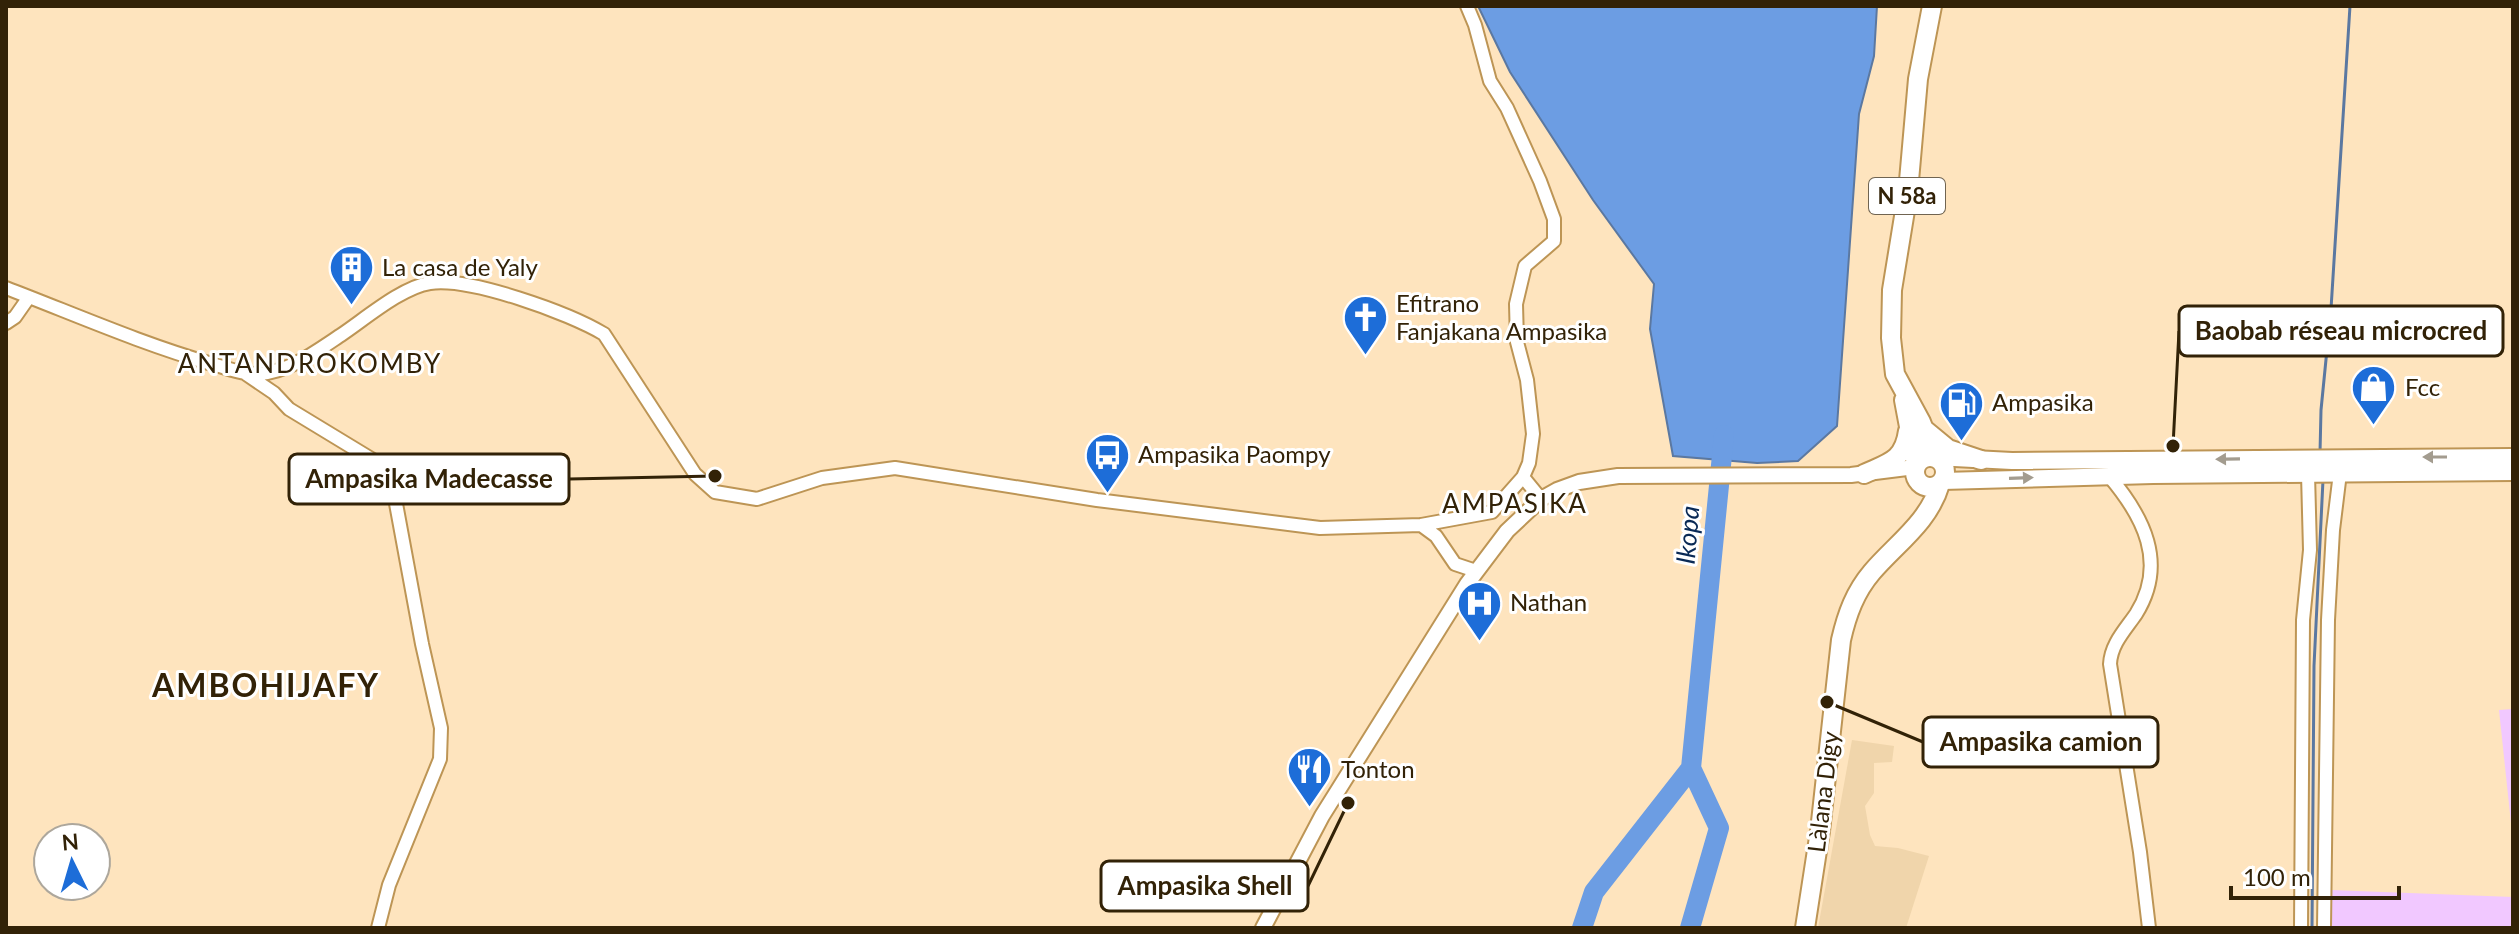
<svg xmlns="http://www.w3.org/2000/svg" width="2519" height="934" font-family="Lato,sans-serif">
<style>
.built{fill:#f0d5ab}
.green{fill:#f1c8ff}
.water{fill:#6c9de3;stroke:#5b78a1;stroke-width:2}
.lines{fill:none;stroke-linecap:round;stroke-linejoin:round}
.stream{stroke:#5b78a1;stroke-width:3}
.river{stroke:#6c9de3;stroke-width:20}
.minor-casing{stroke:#bd9555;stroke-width:16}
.tertiary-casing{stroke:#bd9555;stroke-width:18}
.secondary-casing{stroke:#bd9555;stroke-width:20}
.primary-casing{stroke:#bd9555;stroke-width:22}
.minor{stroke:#fff;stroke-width:12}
.tertiary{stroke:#fff;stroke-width:14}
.secondary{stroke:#fff;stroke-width:16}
.primary{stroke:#fff;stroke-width:18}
.oneway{fill:#a39c8f}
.labels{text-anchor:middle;stroke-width:6;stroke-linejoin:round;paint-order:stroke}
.shield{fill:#fff;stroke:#706451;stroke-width:2}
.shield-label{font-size:22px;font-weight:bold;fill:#322207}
.poi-label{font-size:24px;fill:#322207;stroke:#fff;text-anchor:start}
.street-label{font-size:24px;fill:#322207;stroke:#fff}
.neighbourhood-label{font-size:26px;letter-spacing:2px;fill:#322207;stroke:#fff}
.water-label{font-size:26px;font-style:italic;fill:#092955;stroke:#fff}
.district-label{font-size:32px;font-weight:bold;letter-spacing:2px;fill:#322207;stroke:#fff}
.leader{fill:none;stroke:#322207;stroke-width:3}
.callout-dot{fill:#322207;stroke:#fff;stroke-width:3}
.callout{fill:#fff;stroke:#322207;stroke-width:3}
.callout-label{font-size:26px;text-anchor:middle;font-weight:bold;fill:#322207}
</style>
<rect width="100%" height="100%" fill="#fee4be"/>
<!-- built -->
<path class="built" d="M 1852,740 L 1894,746 L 1892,762 L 1874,763 L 1874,793 L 1865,806 L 1870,835 L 1875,846 L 1898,848 L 1929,856 L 1906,928 L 1818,928 Z"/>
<!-- green -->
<path class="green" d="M 2513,709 L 2513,842 L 2499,710 Z
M 2331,890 L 2513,897 L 2513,928 L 2331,928 Z"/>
<!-- water -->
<path class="water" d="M 1478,6 L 1877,6 L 1874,56 L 1859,114 L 1837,426 L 1798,461 L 1757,463 L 1673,456 L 1650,329 L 1654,284 L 1593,200 L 1510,72 Z"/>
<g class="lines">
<!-- stream -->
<path class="stream" d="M 2320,453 L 2321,410 L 2331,309 L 2350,6
M 2312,928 L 2314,666 L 2323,480"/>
<!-- river -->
<path class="river" d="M 1582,928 L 1594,892 L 1691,768
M 1690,928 L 1719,828 L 1691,768 L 1724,435"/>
<defs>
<path id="minor" d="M 1467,6 L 1475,25 L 1490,81 L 1507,108 L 1540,181 L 1554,219 L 1554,241 L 1525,266 L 1516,304 L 1517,342 L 1527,380 L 1533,434 L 1529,463 L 1523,477 L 1541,499
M 6,288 C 74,314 142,344 212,364 C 228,368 243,375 260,374 C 291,371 315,352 341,335 C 365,319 402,287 430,283 C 470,277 569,313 604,334 L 695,474 L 715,492 L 757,499 L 822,478 L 895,468 L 1097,500 L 1320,528 L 1421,525 L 1492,512 L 1523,477
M 6,323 L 15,317 L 29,297
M 246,374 L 274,393 L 289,409 L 373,460 L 392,482 L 422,644 L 441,728 L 440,759 L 389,885 L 378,928
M 2109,476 C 2143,516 2168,563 2136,614 C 2125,630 2111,644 2110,664 L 2140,852 L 2149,928
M 1421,525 L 1436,536 L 1455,564 L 1476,571
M 2301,928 L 2303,620 L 2310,550 L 2308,474
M 2324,928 L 2328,620 L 2333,530 L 2340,473"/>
<path id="tertiary" d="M 1263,928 L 1322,816 L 1467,584 L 1507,531 L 1541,499 L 1557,490 L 1579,482 L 1618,476 L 1851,475 L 1915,467"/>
<path id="secondary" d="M 1935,457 L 2012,461 L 2513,457
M 1943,481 L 2153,475 L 2513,472"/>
<path id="primary" d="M 1932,6 L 1918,79 L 1908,192 L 1892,290 L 1891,338 L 1895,374 L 1921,422 L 1935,457
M 1904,400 L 1916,464
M 1925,430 L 1948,449 L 1981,460
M1915 472a15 15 0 1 1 30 0a15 15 0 1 1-30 0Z
M 1864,474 C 1888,463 1904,461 1908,431
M 1805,928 L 1820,831 L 1841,640 C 1847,614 1855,592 1872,572 C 1897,543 1929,522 1940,484"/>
</defs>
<!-- minor casing -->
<use href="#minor" class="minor-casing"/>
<!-- tertiary casing -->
<use href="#tertiary" class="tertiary-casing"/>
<!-- secondary casing -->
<use href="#secondary" class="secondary-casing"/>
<!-- primary casing -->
<use href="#primary" class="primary-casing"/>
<!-- minor -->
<use href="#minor" class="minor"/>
<!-- tertiary -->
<use href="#tertiary" class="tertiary"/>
<!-- secondary -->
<use href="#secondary" class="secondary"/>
<!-- primary -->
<use href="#primary" class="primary"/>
</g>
<!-- one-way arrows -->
<defs><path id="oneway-solid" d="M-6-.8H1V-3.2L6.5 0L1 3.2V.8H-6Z" transform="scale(2)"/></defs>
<g class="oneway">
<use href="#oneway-solid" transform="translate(2435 457) rotate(180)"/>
<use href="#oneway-solid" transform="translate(2228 459) rotate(179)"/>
<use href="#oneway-solid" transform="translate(2021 478) rotate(-2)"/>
</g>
<!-- icons -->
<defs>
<symbol id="building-pin" viewBox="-11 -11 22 30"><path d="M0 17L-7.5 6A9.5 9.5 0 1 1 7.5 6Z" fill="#1d6dd8" stroke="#fff"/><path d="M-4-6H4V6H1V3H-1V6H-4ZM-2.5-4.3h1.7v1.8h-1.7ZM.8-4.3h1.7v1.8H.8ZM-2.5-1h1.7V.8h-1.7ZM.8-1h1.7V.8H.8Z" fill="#fff"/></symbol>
<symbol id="church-pin" viewBox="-11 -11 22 30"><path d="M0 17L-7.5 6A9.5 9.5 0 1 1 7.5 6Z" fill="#1d6dd8" stroke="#fff"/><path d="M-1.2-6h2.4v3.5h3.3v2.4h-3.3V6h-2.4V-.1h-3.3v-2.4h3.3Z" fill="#fff"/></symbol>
<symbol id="shop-pin" viewBox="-11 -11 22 30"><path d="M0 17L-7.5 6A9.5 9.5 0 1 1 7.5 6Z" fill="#1d6dd8" stroke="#fff"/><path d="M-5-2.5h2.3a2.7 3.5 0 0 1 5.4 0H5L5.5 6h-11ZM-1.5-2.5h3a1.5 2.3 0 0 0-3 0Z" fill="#fff"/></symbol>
<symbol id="fuel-pin" viewBox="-11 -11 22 30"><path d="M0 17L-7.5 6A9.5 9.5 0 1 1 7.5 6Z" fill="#1d6dd8" stroke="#fff"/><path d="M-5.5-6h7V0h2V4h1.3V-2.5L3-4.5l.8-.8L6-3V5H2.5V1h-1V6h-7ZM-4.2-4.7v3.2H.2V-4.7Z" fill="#fff"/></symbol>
<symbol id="bus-pin" viewBox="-11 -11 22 30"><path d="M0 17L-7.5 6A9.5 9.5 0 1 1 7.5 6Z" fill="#1d6dd8" stroke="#fff"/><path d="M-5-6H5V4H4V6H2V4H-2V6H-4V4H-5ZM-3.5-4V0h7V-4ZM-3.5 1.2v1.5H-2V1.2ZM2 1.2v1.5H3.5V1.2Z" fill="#fff"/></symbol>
<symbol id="hospital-pin" viewBox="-11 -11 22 30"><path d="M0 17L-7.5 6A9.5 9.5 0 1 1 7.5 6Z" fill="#1d6dd8" stroke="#fff"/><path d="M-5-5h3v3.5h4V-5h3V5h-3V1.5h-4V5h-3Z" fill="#fff"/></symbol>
<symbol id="restaurant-pin" viewBox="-11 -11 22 30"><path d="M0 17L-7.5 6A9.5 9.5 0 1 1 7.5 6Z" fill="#1d6dd8" stroke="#fff"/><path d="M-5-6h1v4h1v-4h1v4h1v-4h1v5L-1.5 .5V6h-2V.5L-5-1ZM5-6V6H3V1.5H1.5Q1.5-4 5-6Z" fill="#fff"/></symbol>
</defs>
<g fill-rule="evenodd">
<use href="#building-pin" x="326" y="242" width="51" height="69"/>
<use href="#church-pin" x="1340" y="292" width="51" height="69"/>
<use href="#shop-pin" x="2348" y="362" width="51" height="69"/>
<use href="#fuel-pin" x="1936" y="378" width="51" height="69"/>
<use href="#bus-pin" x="1082" y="430" width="51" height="69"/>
<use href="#hospital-pin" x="1454" y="578" width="51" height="69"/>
<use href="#restaurant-pin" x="1284" y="744" width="51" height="69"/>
</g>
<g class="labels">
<!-- shield labels -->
<rect class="shield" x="1869" y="178" width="76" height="36" rx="6"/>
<g class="shield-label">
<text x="1907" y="204">N 58a</text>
</g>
<!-- poi labels -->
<g class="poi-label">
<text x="382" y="276">La casa de Yaly</text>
<text x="1396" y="312">Efitrano<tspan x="1396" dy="28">Fanjakana Ampasika</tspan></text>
<text x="2405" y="396">Fcc</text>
<text x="1992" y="411">Ampasika</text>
<text x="1138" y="463">Ampasika Paompy</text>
<text x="1510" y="611">Nathan</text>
<text x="1341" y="778">Tonton</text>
</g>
<!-- street labels -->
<g class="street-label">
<text transform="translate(1824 792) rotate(-83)" y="8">Làlana Digy</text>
</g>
<!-- neighbourhood labels -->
<g class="neighbourhood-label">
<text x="310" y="373">ANTANDROKOMBY</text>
<text x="1515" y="513">AMPASIKA</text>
</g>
<!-- water labels -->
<g class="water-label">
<text transform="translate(1688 535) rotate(-85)" y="9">Ikopa</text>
</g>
<!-- district labels -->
<g class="district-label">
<text x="266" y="697">AMBOHIJAFY</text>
</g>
</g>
<!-- callouts -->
<path class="leader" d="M2173 446L2179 331M715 476L569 479M1827 702L1923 742M1348 803L1308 886"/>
<g class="callout-dot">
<circle cx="2173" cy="446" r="8"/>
<circle cx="715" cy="476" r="8"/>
<circle cx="1827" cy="702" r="8"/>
<circle cx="1348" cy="803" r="8"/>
</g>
<g class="callout">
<rect x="2179" y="306" width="324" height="50" rx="8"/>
<rect x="289" y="454" width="280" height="50" rx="8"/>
<rect x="1923" y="717" width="235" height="50" rx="8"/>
<rect x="1101" y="861" width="207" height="50" rx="8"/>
</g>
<g class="callout-label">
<text x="2341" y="340">Baobab réseau microcred</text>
<text x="429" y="488">Ampasika Madecasse</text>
<text x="2041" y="751">Ampasika camion</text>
<text x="1205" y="895">Ampasika Shell</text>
</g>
<!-- border -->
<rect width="2519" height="934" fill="none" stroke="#322207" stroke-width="16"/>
<!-- north arrow -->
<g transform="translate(72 862) rotate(355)"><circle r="38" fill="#ffffff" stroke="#ada79c" stroke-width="2"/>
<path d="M0-6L14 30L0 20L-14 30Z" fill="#1d6dd8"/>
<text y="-12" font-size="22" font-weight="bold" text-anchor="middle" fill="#322207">N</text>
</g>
<!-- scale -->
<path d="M2231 886v12h168v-12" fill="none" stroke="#322207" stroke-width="4"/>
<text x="2243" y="886" font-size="24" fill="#322207" stroke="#ffffff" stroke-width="6" paint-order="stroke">100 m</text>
</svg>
